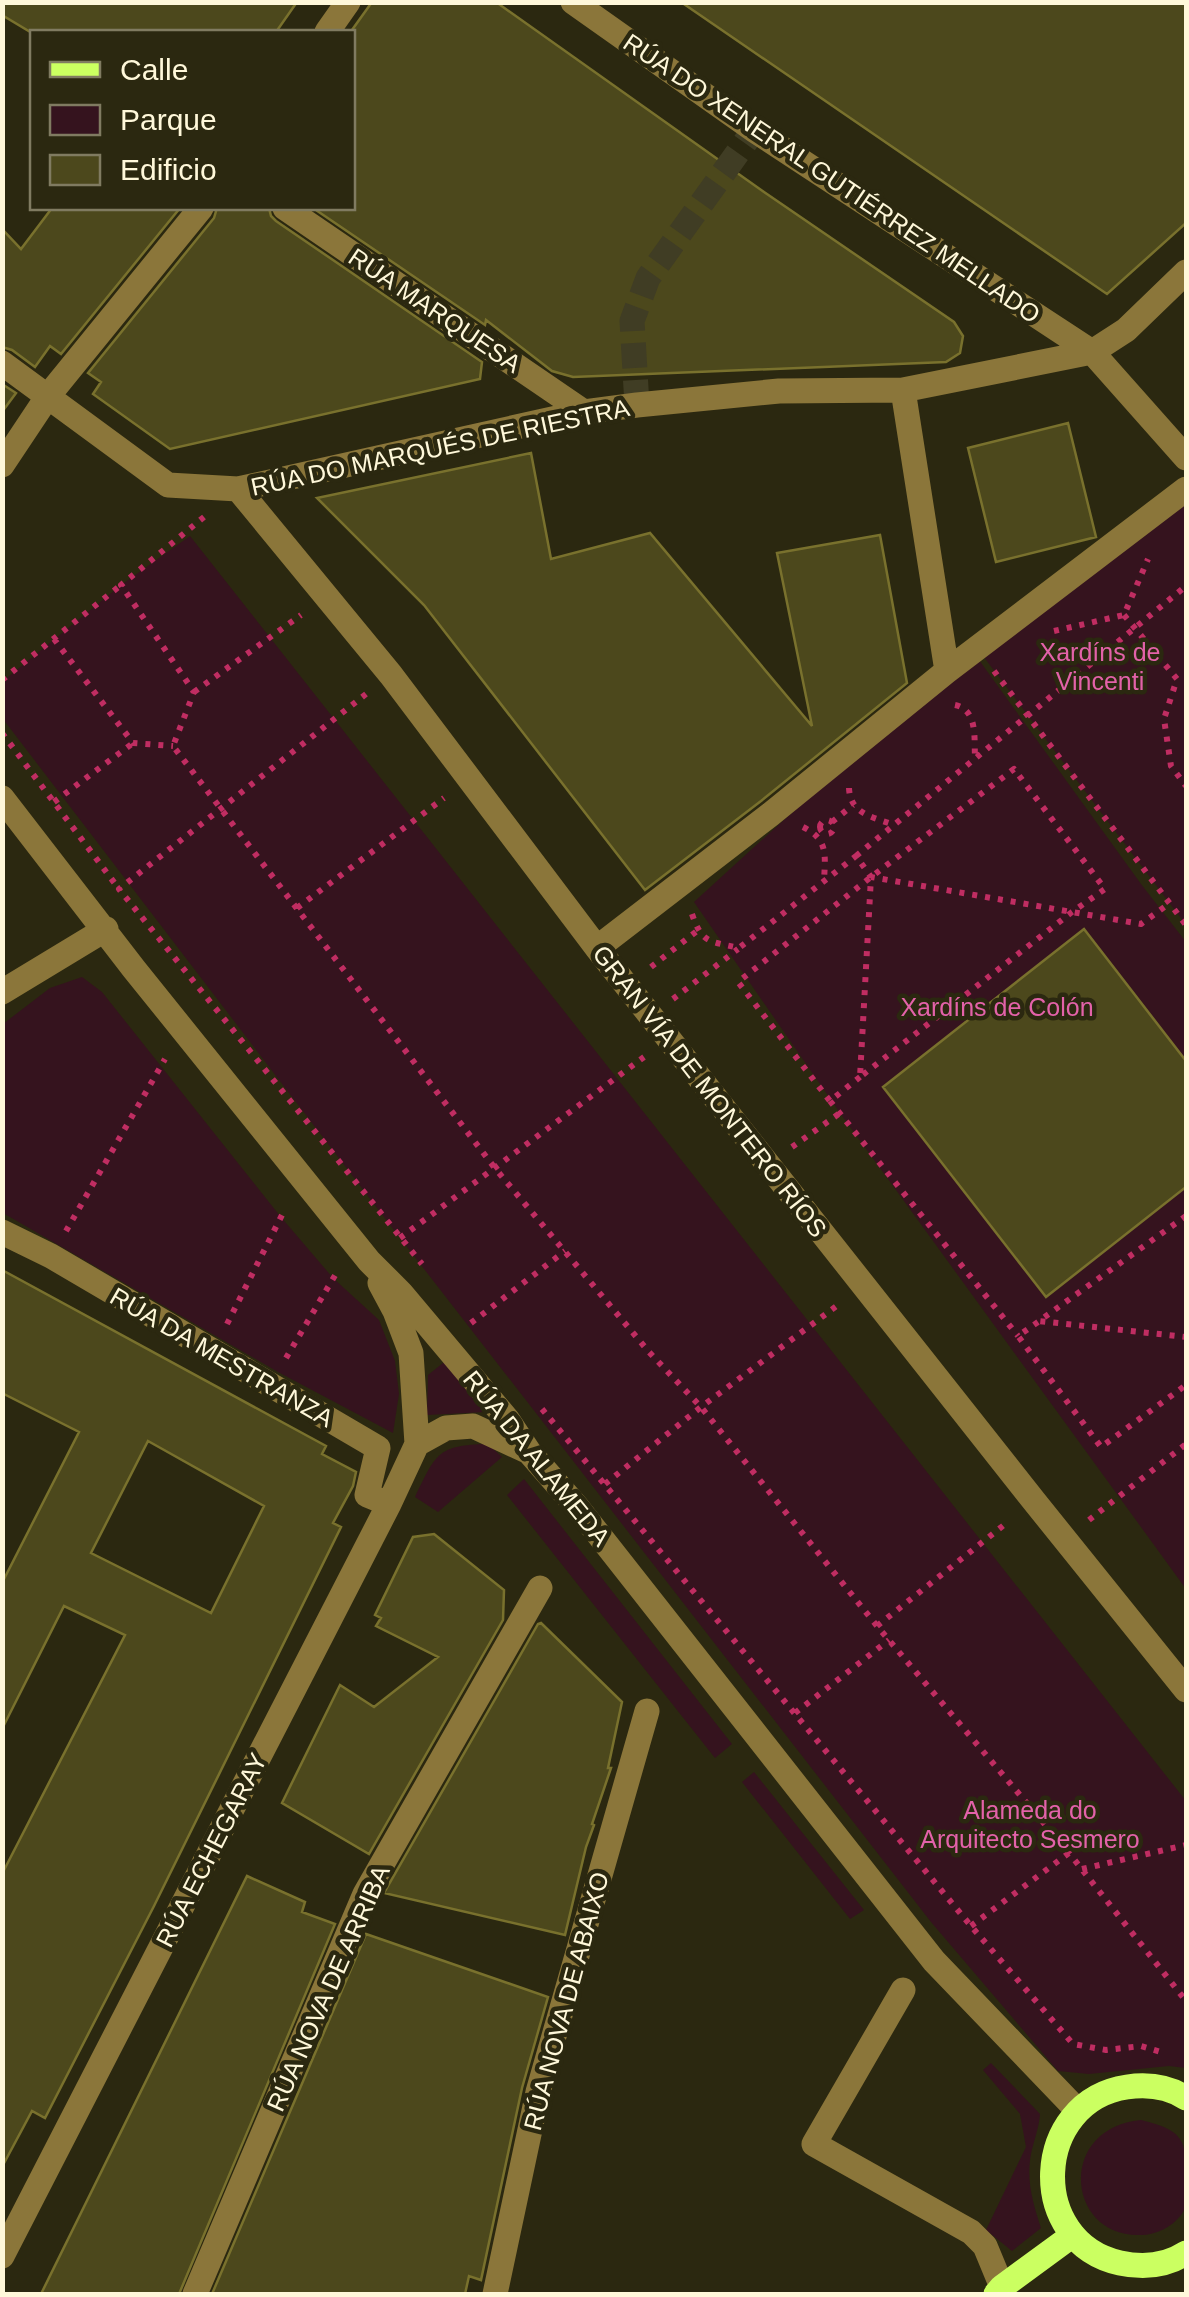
<svg xmlns="http://www.w3.org/2000/svg" width="1189" height="2297" font-family="Arial,sans-serif">
<style>
.green{fill:#35131e}
.building{fill:#4c481c;stroke:#79712d;stroke-width:2.5;fill-rule:evenodd}
.lines{fill:none;stroke-linecap:round;stroke-linejoin:round}
.minor-tunnel{stroke:#403d24;stroke-width:25;stroke-dasharray:25 12;stroke-linecap:butt}
.path{stroke:#c02d62;stroke-width:6;stroke-dasharray:5 8;stroke-linecap:butt}
.minor{stroke:#8b763a;stroke-width:25}
.major{stroke:#cbff61;stroke-width:25}
.labels{text-anchor:middle;stroke-width:9;stroke-linejoin:round;paint-order:stroke}
.street-label{font-size:25px;fill:#fff8da;stroke:#2b2810}
.park-label{font-size:25px;fill:#e362a9;stroke:#2b2810}
</style>
<rect width="100%" height="100%" fill="#2b2810"/>
<!-- green -->
<path class="green" d="M 1186,493 L 1186,925 L 977,648 Z
M 190,536 L 1186,1801 L 1186,2068 L 1169,2066 L 1089,2074 L 1058,2071 L 931,1922 L 400,1238 L 3,719 L 3,681 L 121,585 Z
M 979,660 L 1141,884 L 1186,942 L 1186,1589 L 840,1113 L 694,902 L 947,671 Z
M 82,977 L 102,992 L 280,1216 L 333,1278 L 379,1320 L 395,1361 L 399,1394 L 393,1433 L 278,1372 L 3,1213 L 3,1024 L 50,988 Z
M 448,1359 L 499,1418 L 485,1412 L 427,1415 L 428,1375 Z
M 488,1444 L 502,1457 L 438,1512 L 415,1497 C 436,1454 437,1445 488,1444 Z
M 524,1479 L 732,1744 L 715,1758 L 507,1495 Z
M 754,1772 L 864,1910 L 850,1919 L 742,1782 Z
M 991,2063 L 1040,2114 C 1039,2128 1034,2140 1031,2154 C 1026,2181 1033,2203 1041,2228 L 1012,2251 L 986,2230 L 1026,2147 L 1020,2114 L 983,2070 Z
M 1141,2120 C 1188,2131 1186,2143 1186,2186 C 1186,2197 1188,2206 1181,2215 C 1172,2227 1156,2235 1141,2235 C 1066,2238 1056,2128 1141,2120 Z"/>
<!-- building -->
<path class="building" d="M 2,2 L 297,2 L 276,32 L 32,33 L 2,15 Z
M 372,2 L 496,2 L 764,192 L 954,322 L 963,336 L 960,353 L 946,362 L 573,377 L 552,371 L 486,320 L 485,325 L 313,208 L 352,208 L 352,30 Z
M 681,2 L 1186,2 L 1186,223 L 1107,294 Z
M 52,208 L 180,208 L 61,354 L 50,346 L 35,367 L 12,350 L 2,347 L 2,229 L 21,249 Z
M 217,208 L 269,208 L 271,216 L 276,221 L 482,362 L 480,379 L 170,449 L 93,394 L 101,382 L 88,373 L 214,218 Z
M 2,384 L 16,393 L 2,412 Z
M 1068,423 L 1096,537 L 996,562 L 968,448 Z
M 531,453 L 551,559 L 650,533 L 812,726 L 777,553 L 880,535 L 907,683 L 761,801 L 645,890 L 424,605 L 317,498 Z
M 1084,929 L 1186,1061 L 1186,1187 L 1046,1297 L 883,1087 Z
M 2,1270 L 326,1446 L 322,1454 L 356,1472 L 353,1486 L 333,1523 L 341,1527 L 154,1906 L 45,2118 L 32,2111 L 2,2167 L 2,1874 L 125,1635 L 64,1606 L 2,1729 L 2,1583 L 79,1432 L 2,1393 ZM 148,1441 L 264,1506 L 211,1613 L 91,1553 Z
M 434,1534 L 504,1590 L 503,1620 L 369,1854 L 282,1803 L 340,1685 L 374,1707 L 438,1657 L 376,1626 L 381,1618 L 375,1615 L 413,1537 Z
M 541,1623 L 622,1702 L 608,1768 L 611,1768 L 592,1824 L 594,1825 L 586,1847 L 565,1935 L 384,1893 L 538,1624 Z
M 247,1876 L 305,1902 L 302,1912 L 335,1924 L 179,2294 L 41,2294 Z
M 366,1934 L 548,1997 L 522,2088 L 481,2280 L 469,2276 L 465,2294 L 212,2294 Z"/>
<g class="lines">
<!-- minor-tunnel -->
<path class="minor-tunnel" d="M 637,405 L 632,321 L 648,278 L 754,130"/>
<!-- path -->
<path class="path" d="M 204,517 L 121,585 L 194,692 L 173,746 L 494,1167 L 649,1352 L 701,1407 L 877,1626 L 1069,1853 L 1186,2001
M 1124,615 L 1177,679 L 1164,719 L 1171,766 L 1186,786
M 1054,631 L 1124,615 L 1148,559
M 54,639 L 133,743 L 173,746
M 994,671 L 1186,925
M 2,680 L 121,585
M 194,692 L 301,615
M 366,694 L 119,889 L 422,1264
M 955,705 C 978,710 974,738 975,758
M 2,733 L 119,889
M 849,788 C 850,814 873,817 894,825
M 54,802 L 133,743
M820 827a7 7 0 1 1 14 0a7 7 0 1 1-14 0Z
M 832,822 L 853,805
M 803,827 C 829,840 825,855 824,882
M 856,856 L 1186,586
M 297,908 L 444,798
M 692,914 C 702,944 710,941 739,948 L 856,856 L 871,877
M 651,967 L 697,931
M 673,999 L 738,949
M 860,1077 L 830,1101 L 738,982 L 871,877 L 1014,769 L 1105,889 L 1072,912 L 860,1077 L 871,877 L 1141,924 L 1170,903
M 830,1101 L 1018,1336
M 792,1147 L 840,1113
M 1186,1216 L 1039,1321 L 1186,1337
M 66,1231 L 165,1059
M 400,1238 L 644,1057
M 1038,1322 L 1018,1336 L 1101,1447 L 1186,1385
M 471,1323 L 565,1251
M 227,1324 L 284,1211
M 286,1358 L 337,1272
M 542,1409 L 971,1926 L 1073,2044 L 1106,2050 L 1141,2046 L 1161,2052
M 605,1484 L 701,1407 L 838,1305
M 1089,1520 L 1186,1444
M 877,1626 L 1009,1521
M 795,1713 L 889,1640
M 1082,1869 L 1186,1845
M 971,1926 L 1069,1853"/>
<!-- minor -->
<path class="minor" d="M 573,2 L 754,130 L 1092,352 L 1186,458
M 327,32 L 348,2
M 285,208 L 584,412
M 2,363 L 168,485 L 238,489 L 584,412 L 637,405 L 779,391 L 903,390 L 1092,352 L 1126,330 L 1186,272
M 903,390 L 947,671
M 2,465 L 48,396 L 201,208
M 238,489 L 391,675 L 597,948 L 1034,1501 L 1186,1690
M 2,798 L 134,969 L 369,1261 L 401,1293 L 507,1419 L 529,1452 L 577,1507 L 934,1961 L 1078,2111
M 597,948 L 771,814 L 947,671 L 1186,489
M 2,992 L 106,929
M 2,1232 L 51,1256 L 378,1448 L 367,1495 L 389,1504
M 417,1444 L 446,1428 L 473,1426 L 529,1452
M 903,1990 L 814,2144 L 971,2232 L 985,2246 L 1002,2287
M 2,2256 L 389,1504 L 417,1444 L 411,1353 L 395,1311 L 380,1283
M 195,2294 L 365,1894 L 540,1588
M 495,2294 L 538,2092 L 647,1711"/>
<!-- major -->
<path class="major" d="M 1186,2098 C 1169,2087 1148,2084 1127,2087 C 1032,2101 1026,2242 1120,2263 C 1143,2268 1166,2266 1186,2253
M 996,2294 L 1002,2287 L 1073,2235"/>
</g>
<g class="labels">
<!-- street labels -->
<g class="street-label">
<text transform="translate(832 178) rotate(34)" y="9">RÚA DO XENERAL GUTIÉRREZ MELLADO</text>
<text transform="translate(435 310) rotate(34)" y="9">RÚA MARQUESA</text>
<text transform="translate(440 447) rotate(-12)" y="9">RÚA DO MARQUÉS DE RIESTRA</text>
<text transform="translate(710 1091) rotate(52)" y="9">GRAN VÍA DE MONTERO RÍOS</text>
<text transform="translate(222 1357) rotate(30)" y="9">RÚA DA MESTRANZA</text>
<text transform="translate(537 1458) rotate(51)" y="9">RÚA DA ALAMEDA</text>
<text transform="translate(211 1850) rotate(-63)" y="9">RÚA ECHEGARAY</text>
<text transform="translate(328 1988) rotate(-66)" y="9">RÚA NOVA DE ARRIBA</text>
<text transform="translate(566 2001) rotate(-75)" y="9">RÚA NOVA DE ABAIXO</text>
</g>
<!-- park labels -->
<g class="park-label">
<text x="1100" y="661">Xardíns de<tspan x="1100" dy="29">Vincenti</tspan></text>
<text x="997" y="1016">Xardíns de Colón</text>
<text x="1030" y="1819">Alameda do<tspan x="1030" dy="29">Arquitecto Sesmero</tspan></text>
</g>
</g>
<!-- border -->
<rect width="1189" height="2297" fill="none" stroke="#fff8da" stroke-width="10"/>
<!-- legend -->
<rect x="30" y="30" width="325" height="180" fill="#2b2810" stroke="#807b61" stroke-width="2.5"/>
<rect x="50" y="62" width="50" height="15" fill="#cbff61" stroke="#807b61" stroke-width="2.5"/>
<text x="120" y="80" font-size="30" fill="#fff8da">Calle</text>
<rect x="50" y="105" width="50" height="30" fill="#35131e" stroke="#807b61" stroke-width="2.5"/>
<text x="120" y="130" font-size="30" fill="#fff8da">Parque</text>
<rect x="50" y="155" width="50" height="30" fill="#4c481c" stroke="#807b61" stroke-width="2.5"/>
<text x="120" y="180" font-size="30" fill="#fff8da">Edificio</text>
</svg>
